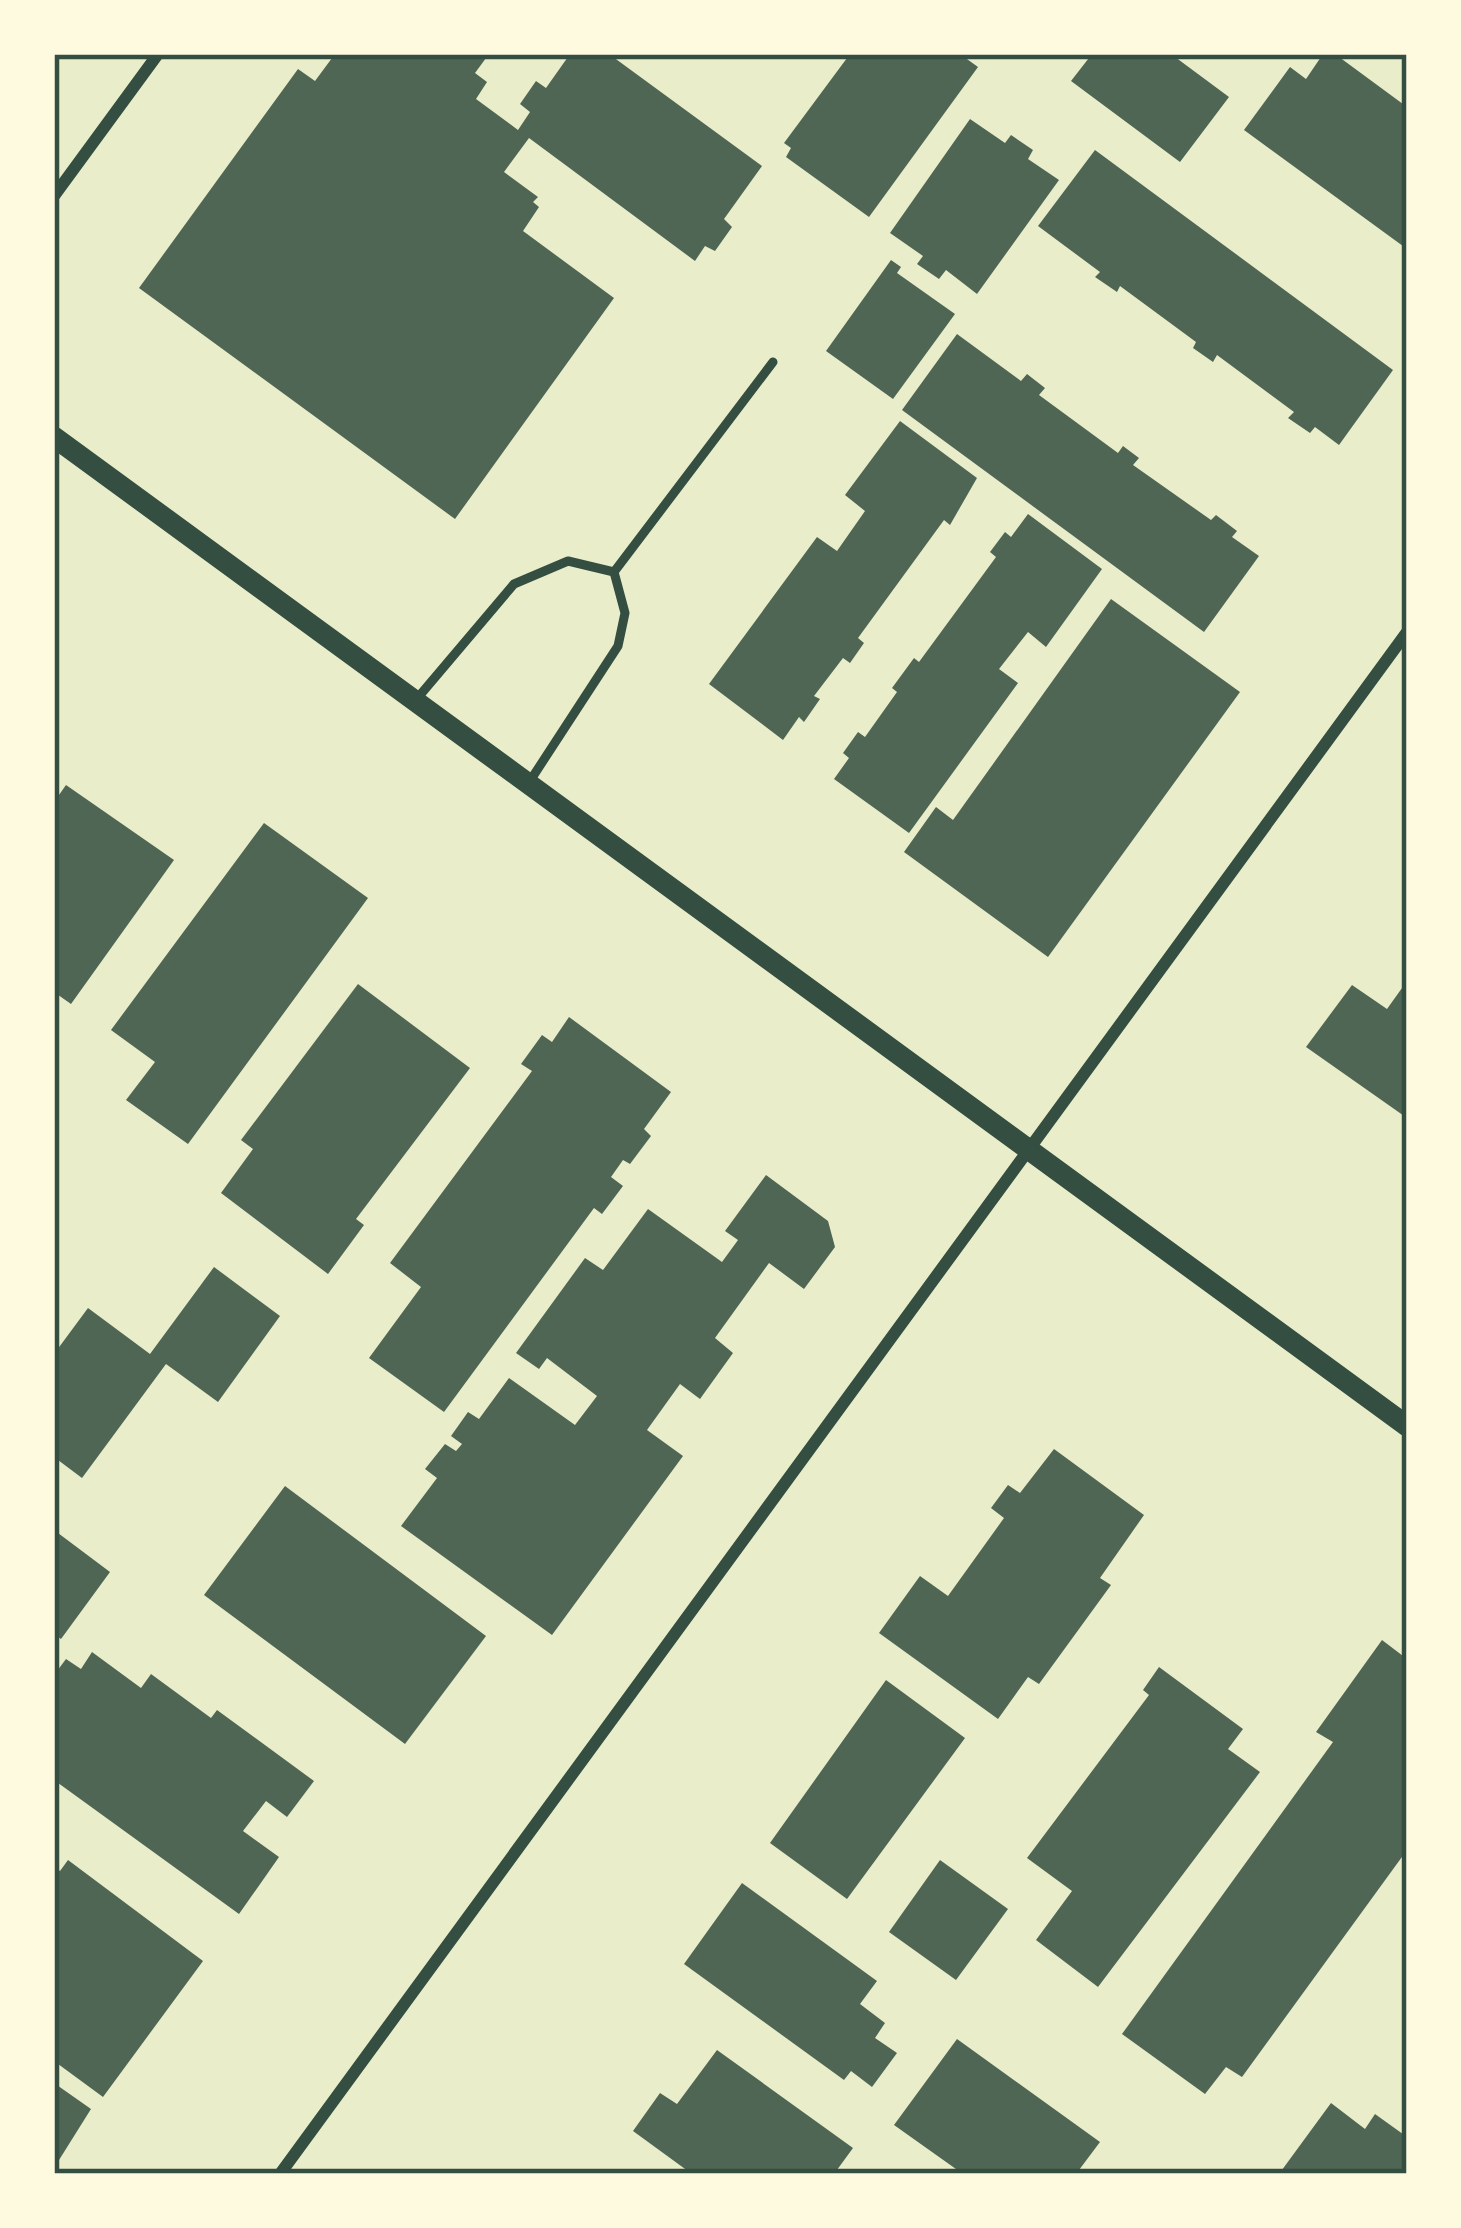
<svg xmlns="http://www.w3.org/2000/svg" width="1461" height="2228" font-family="'Sofia Sans Condensed',sans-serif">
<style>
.building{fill:#4f6655}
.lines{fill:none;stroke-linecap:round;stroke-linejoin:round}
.service{stroke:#344e41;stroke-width:9}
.minor{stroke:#344e41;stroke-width:12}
.tertiary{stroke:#344e41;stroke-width:21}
.neatline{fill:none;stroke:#344e41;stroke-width:4.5}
</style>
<rect width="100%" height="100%" fill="#e9edc9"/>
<!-- building -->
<path class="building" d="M 335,54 L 489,54 L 475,73 L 487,82 L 476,99 L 518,130 L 530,112 L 520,104 L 536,81 L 546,88 L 570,54 L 609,54 L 762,166 L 724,219 L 732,227 L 715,251 L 705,246 L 695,261 L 529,138 L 504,172 L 538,197 L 533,202 L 539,207 L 523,231 L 614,298 L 455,519 L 139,288 L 298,69 L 315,81 Z
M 850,54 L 960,54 L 978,67 L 869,217 L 786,157 L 791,148 L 784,143 Z
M 1092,54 L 1171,54 L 1229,97 L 1180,162 L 1071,81 Z
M 1323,54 L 1335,54 L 1407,107 L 1407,249 L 1244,130 L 1290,67 L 1306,79 Z
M 970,119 L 1005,143 L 1011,135 L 1033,150 L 1028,159 L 1059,180 L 977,294 L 946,270 L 939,279 L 917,264 L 923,256 L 890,233 Z
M 1095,150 L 1393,370 L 1339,445 L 1315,427 L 1310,433 L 1288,418 L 1294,412 L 1217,355 L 1213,362 L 1193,348 L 1196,342 L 1120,286 L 1117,292 L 1095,277 L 1100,272 L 1038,226 Z
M 891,260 L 901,267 L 897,273 L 955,314 L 893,399 L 826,351 Z
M 957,334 L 1021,381 L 1027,374 L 1045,388 L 1039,395 L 1118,453 L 1123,446 L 1139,458 L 1133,465 L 1211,520 L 1216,515 L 1237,531 L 1232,537 L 1259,556 L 1204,632 L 902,410 Z
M 900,421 L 977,478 L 950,525 L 944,520 L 858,638 L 864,643 L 850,663 L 843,658 L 814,696 L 820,699 L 804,722 L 799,717 L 783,740 L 709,684 L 817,537 L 837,551 L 865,511 L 845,495 Z
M 1028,514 L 1102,569 L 1046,647 L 1028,632 L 999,669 L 1018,683 L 909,833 L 834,779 L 849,758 L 843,753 L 858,732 L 865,737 L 897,692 L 892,688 L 914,658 L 919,662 L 996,557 L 990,552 L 1005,532 L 1011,537 Z
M 1111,599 L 1240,692 L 1048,957 L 904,852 L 936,807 L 953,820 Z
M 66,785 L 174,860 L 71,1004 L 54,992 L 54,802 Z
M 264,823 L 368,898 L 188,1144 L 126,1100 L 155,1062 L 111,1030 Z
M 1407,981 L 1407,1118 L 1306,1047 L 1352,985 L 1387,1009 Z
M 358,984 L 470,1068 L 356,1219 L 364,1225 L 328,1274 L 221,1193 L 253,1149 L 241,1140 Z
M 569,1017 L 671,1092 L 644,1129 L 651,1136 L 630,1164 L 623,1160 L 611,1177 L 623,1186 L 602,1214 L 594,1208 L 444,1412 L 369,1358 L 421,1287 L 390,1263 L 532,1071 L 521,1064 L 542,1035 L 552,1042 Z
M 766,1175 L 828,1221 L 835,1247 L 804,1289 L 769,1263 L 715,1338 L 733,1353 L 700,1399 L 680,1384 L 647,1430 L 683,1456 L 552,1635 L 401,1526 L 437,1478 L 425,1469 L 445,1444 L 456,1451 L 462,1444 L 451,1436 L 468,1412 L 479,1419 L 509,1378 L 575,1425 L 597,1396 L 547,1358 L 539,1369 L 516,1353 L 585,1258 L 603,1270 L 648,1209 L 722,1262 L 738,1240 L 725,1231 Z
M 214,1267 L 280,1316 L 218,1402 L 166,1364 L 82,1478 L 54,1457 L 54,1354 L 88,1308 L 150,1354 Z
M 1054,1449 L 1144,1515 L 1100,1578 L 1111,1585 L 1039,1684 L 1028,1677 L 998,1719 L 879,1633 L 920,1576 L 948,1596 L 1004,1518 L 991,1508 L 1008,1485 L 1020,1493 Z
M 285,1486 L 486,1636 L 405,1744 L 204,1595 Z
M 54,1530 L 110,1572 L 61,1639 L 54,1634 Z
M 1382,1640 L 1407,1659 L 1407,1850 L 1242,2077 L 1226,2067 L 1205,2094 L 1122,2034 L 1333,1742 L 1316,1732 Z
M 92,1652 L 141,1688 L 151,1674 L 211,1718 L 217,1710 L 314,1781 L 287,1817 L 266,1801 L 243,1831 L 279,1857 L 239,1914 L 54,1780 L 54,1675 L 66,1659 L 81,1669 Z
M 1159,1667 L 1243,1729 L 1228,1749 L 1260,1772 L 1098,1987 L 1036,1940 L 1072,1891 L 1027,1858 L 1149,1695 L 1143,1690 Z
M 886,1680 L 965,1738 L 847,1899 L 770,1843 Z
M 68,1860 L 203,1961 L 103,2097 L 54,2061 L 54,1866 L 60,1871 Z
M 940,1860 L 1008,1909 L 956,1980 L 889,1932 Z
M 742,1883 L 877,1981 L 860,2004 L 885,2023 L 875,2038 L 897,2053 L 872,2087 L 851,2071 L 844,2080 L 684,1964 Z
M 957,2039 L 1100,2142 L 1076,2174 L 963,2174 L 894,2125 Z
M 717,2050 L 853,2148 L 834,2174 L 692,2174 L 633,2131 L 660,2093 L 677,2104 Z
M 54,2083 L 91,2109 L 54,2168 Z
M 1331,2103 L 1365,2129 L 1375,2114 L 1407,2137 L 1407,2174 L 1279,2174 Z"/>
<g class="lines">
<!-- service -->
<path class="service" d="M 614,572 L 773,362
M 415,701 L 514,584 L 568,561 L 614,572
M 528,784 L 618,646 L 625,613 L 614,572"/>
<!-- minor -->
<path class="minor" d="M 54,196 L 158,54
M 280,2174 L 1407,632"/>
<!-- tertiary -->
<path class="tertiary" d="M 54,437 L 1407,1426"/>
</g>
<!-- border -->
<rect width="1461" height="2228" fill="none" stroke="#fefae0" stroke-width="114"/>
<rect x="57" y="57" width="1347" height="2114" class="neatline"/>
</svg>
